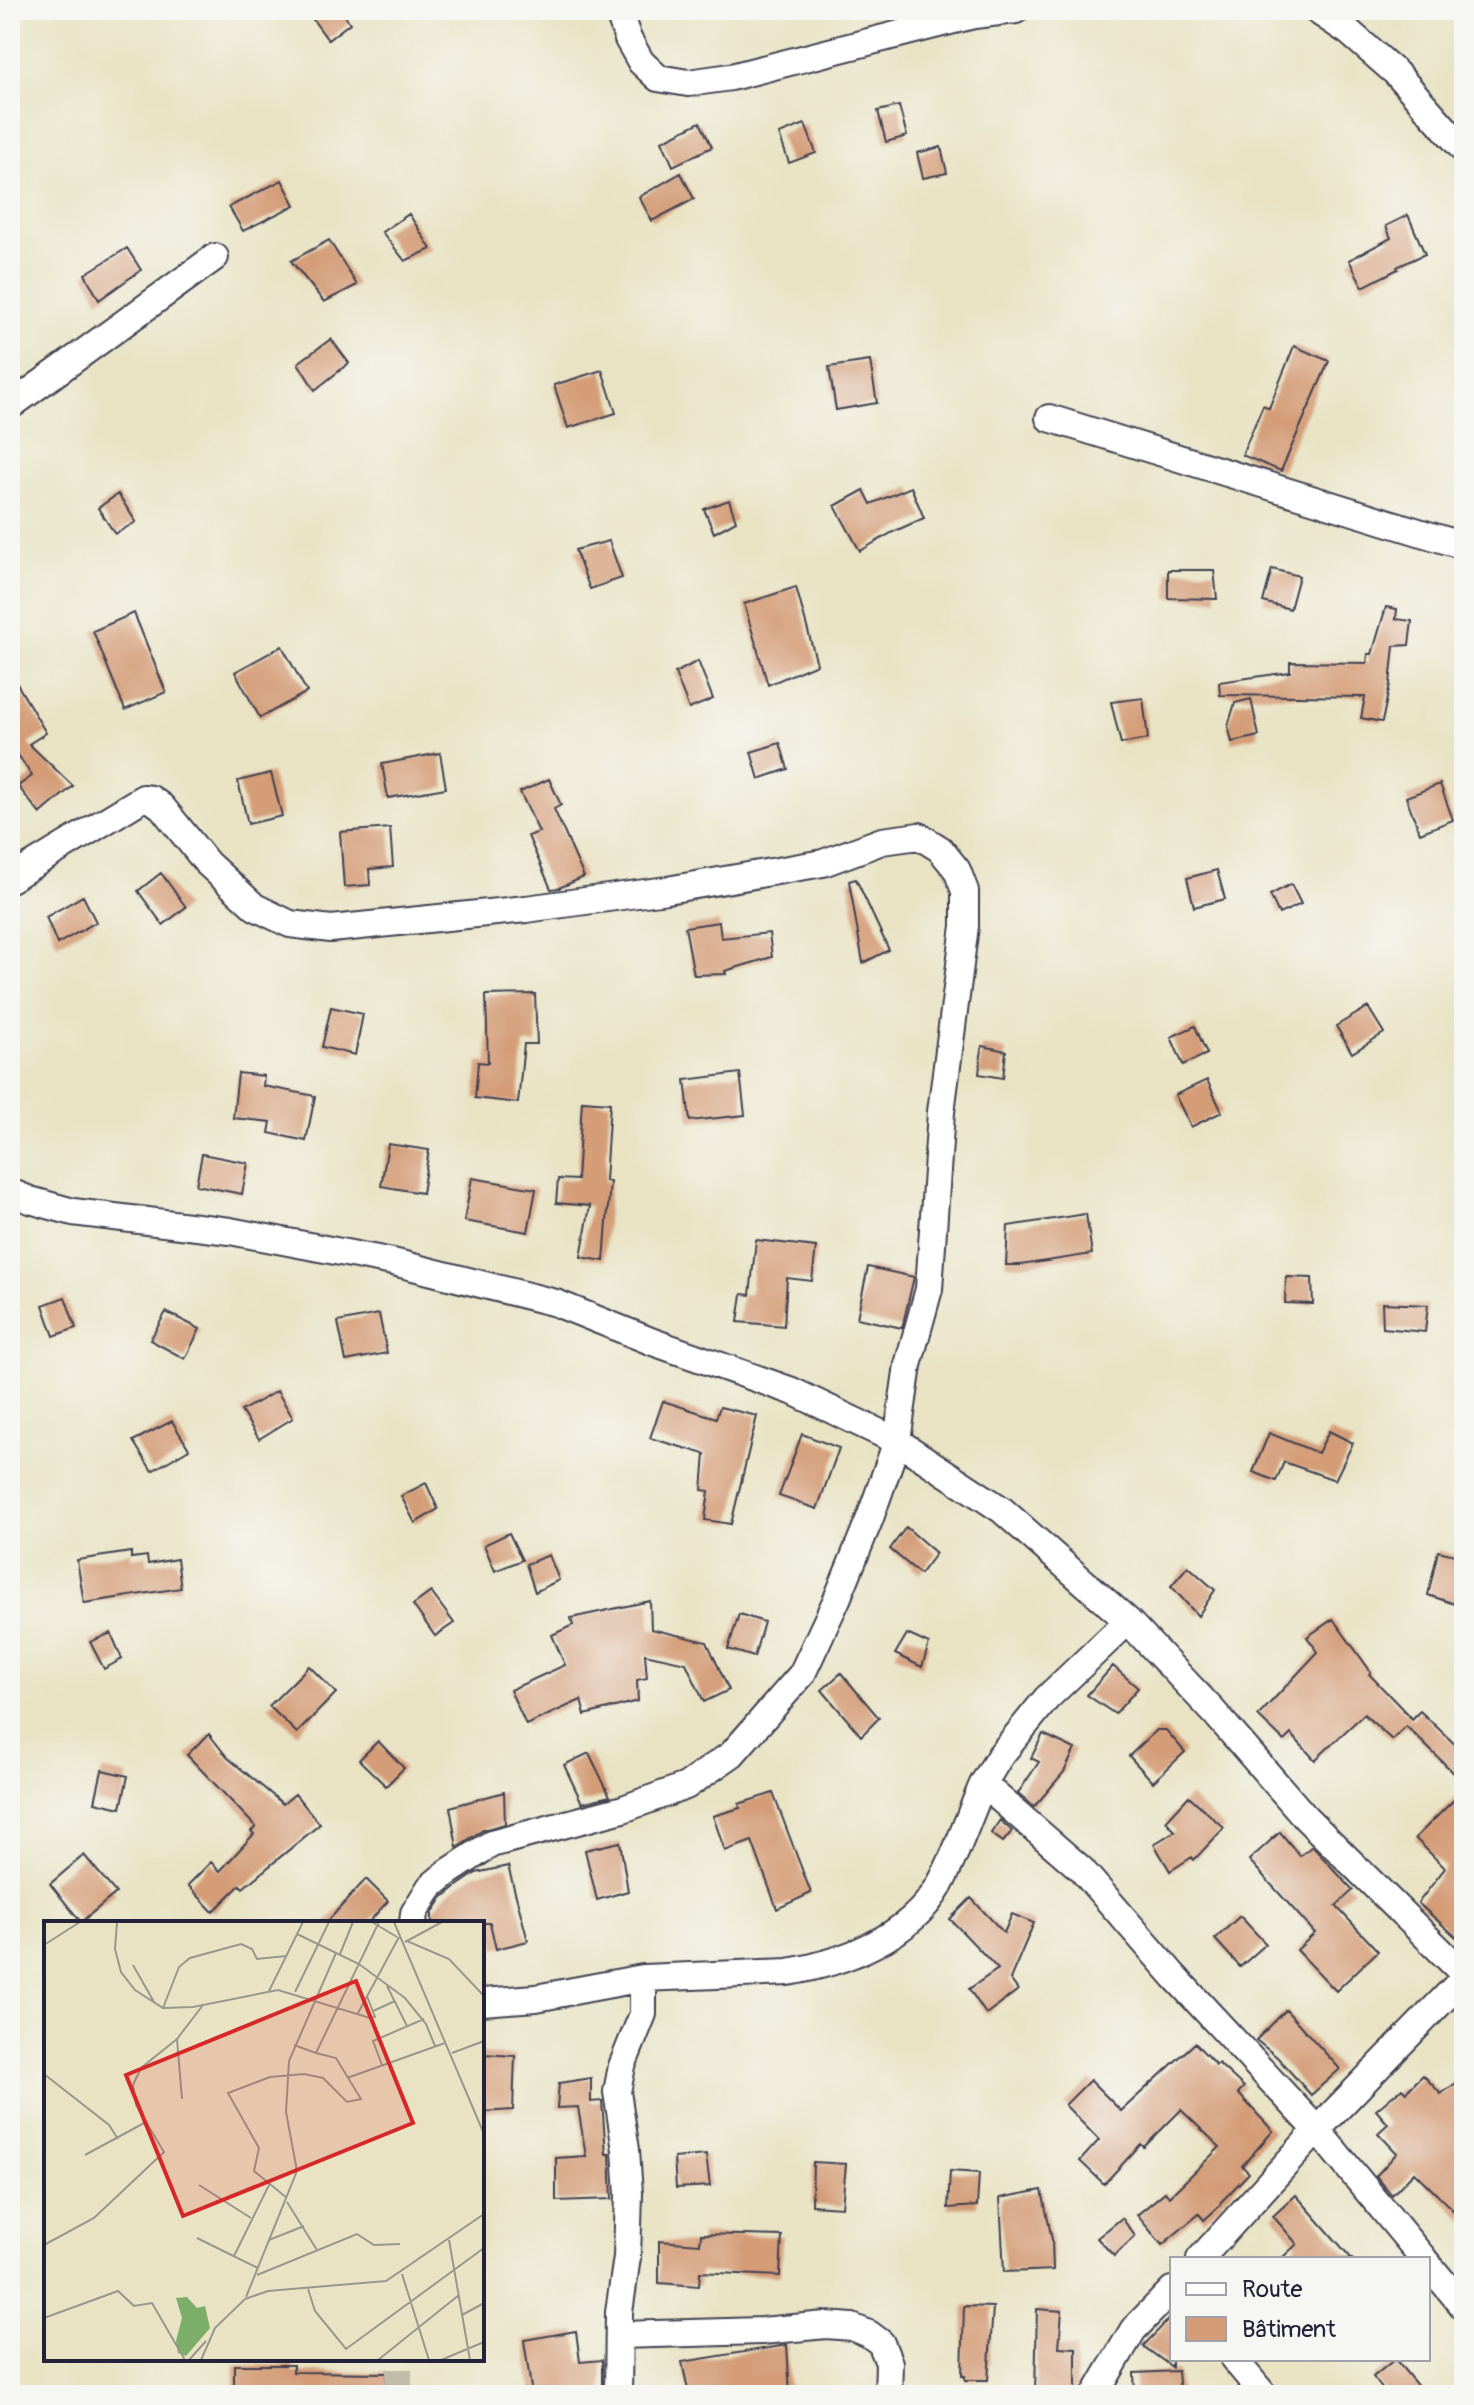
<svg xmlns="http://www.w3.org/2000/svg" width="1474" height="2405" font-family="Pangolin,sans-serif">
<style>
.building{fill:#d49d78}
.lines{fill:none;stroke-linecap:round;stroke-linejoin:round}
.street-tunnel{stroke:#c1bca9;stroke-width:26;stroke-dasharray:26 13;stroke-linecap:butt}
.street-casing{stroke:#403f50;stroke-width:30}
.street{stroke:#fff;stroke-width:26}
.inset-road{fill:none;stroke:#99968d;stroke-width:2}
.view{fill:#d62828;fill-opacity:0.15;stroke:#d62828;stroke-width:4}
.inset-edge{fill:none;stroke:#22223b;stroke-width:4}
</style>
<rect width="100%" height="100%" fill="#f6f6f2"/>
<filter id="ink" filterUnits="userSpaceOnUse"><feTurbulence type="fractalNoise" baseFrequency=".0125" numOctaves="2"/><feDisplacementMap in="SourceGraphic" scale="16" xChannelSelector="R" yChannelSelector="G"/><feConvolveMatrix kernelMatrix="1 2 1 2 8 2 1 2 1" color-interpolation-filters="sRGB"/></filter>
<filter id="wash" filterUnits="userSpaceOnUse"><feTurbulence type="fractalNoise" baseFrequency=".006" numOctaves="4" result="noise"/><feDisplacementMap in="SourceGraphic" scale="32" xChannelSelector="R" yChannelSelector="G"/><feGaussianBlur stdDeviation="1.8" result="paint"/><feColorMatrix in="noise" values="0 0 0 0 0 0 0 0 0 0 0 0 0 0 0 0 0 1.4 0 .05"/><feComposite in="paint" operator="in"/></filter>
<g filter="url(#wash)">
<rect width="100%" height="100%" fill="#e9e3c4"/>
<g id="blocks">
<!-- building -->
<path class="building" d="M 306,10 L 341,10 L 350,23 L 328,40 Z
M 899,106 L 907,136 L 886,142 L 878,111 Z
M 700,122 L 712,147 L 673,166 L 662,141 Z
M 805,124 L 816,153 L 789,163 L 779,134 Z
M 941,147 L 947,173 L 923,178 L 917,153 Z
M 681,173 L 694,199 L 652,221 L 639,197 Z
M 282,180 L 295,205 L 243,231 L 229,207 Z
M 409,214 L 431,249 L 405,261 L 382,232 Z
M 1408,215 L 1425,254 L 1397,267 L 1398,269 L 1363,287 L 1349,260 L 1391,238 L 1386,226 Z
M 329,240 L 357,285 L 324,302 L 291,261 Z
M 127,248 L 141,270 L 99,300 L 85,274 Z
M 331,339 L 349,363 L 315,390 L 298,363 Z
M 1294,346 L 1329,361 L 1281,471 L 1242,455 L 1263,405 L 1269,408 Z
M 870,361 L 877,403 L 836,410 L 829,367 Z
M 602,370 L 616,413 L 568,428 L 554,385 Z
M 911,487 L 924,518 L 893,532 L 860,551 L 835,506 L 864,490 L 871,504 Z
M 118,494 L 136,522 L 115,534 L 98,508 Z
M 729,500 L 736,521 L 714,533 L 704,509 Z
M 609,541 L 622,578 L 590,589 L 575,550 Z
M 1272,569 L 1299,576 L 1290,609 L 1263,602 Z
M 1168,570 L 1214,570 L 1217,599 L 1168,598 Z
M 796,587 L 817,664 L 768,685 L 744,604 Z
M 1386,607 L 1397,609 L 1396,619 L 1412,621 L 1409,645 L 1394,646 L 1390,684 L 1382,722 L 1361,718 L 1365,697 L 1220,695 L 1219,682 L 1290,672 L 1290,662 L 1367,663 L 1368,654 L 1372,654 Z
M 134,613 L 166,692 L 125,710 L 93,631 Z
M 282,646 L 307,692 L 260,718 L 235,672 Z
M 698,661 L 713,699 L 689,709 L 675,673 Z
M 10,672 L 46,733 L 29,744 L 73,786 L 40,814 L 18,786 L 32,776 L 16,752 L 10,756 Z
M 1143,698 L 1148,739 L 1121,744 L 1111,702 Z
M 1251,699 L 1259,736 L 1232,742 L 1228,726 L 1235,703 Z
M 780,743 L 788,769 L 759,779 L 751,752 Z
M 440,753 L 446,788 L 388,798 L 382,764 Z
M 271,773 L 282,816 L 248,824 L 238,781 Z
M 549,779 L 561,805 L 554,809 L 584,877 L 559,888 L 551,889 L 528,836 L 539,832 L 520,792 Z
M 1440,784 L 1453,820 L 1420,833 L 1406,797 Z
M 390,828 L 393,867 L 369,869 L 370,885 L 344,887 L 340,832 Z
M 1217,870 L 1225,899 L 1194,907 L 1187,878 Z
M 161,873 L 186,907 L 163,925 L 138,891 Z
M 856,879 L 889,950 L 863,963 L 849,881 Z
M 1291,884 L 1301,904 L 1279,914 L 1270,895 Z
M 83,896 L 96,922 L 57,944 L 46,917 Z
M 719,922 L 721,938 L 769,933 L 772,957 L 725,971 L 726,974 L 694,975 L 685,927 Z
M 535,994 L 537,1044 L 524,1044 L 518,1103 L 475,1098 L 478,1062 L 488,1063 L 486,995 Z
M 331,1007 L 363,1014 L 355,1055 L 322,1047 Z
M 1368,1007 L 1384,1033 L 1352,1053 L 1336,1026 Z
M 1195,1026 L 1207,1054 L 1183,1065 L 1171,1037 Z
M 982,1046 L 1006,1051 L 1003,1078 L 979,1074 Z
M 238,1073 L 264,1076 L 263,1086 L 315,1096 L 306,1141 L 269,1133 L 271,1122 L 233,1118 Z
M 740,1073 L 745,1115 L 690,1121 L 685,1080 Z
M 1207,1080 L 1222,1112 L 1191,1127 L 1175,1095 Z
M 582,1101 L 610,1103 L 605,1181 L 610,1182 L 604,1261 L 581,1257 L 590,1206 L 556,1203 L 558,1179 L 577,1180 Z
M 388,1144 L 429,1150 L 422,1193 L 381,1186 Z
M 202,1154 L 248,1163 L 242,1194 L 196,1185 Z
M 472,1178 L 536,1189 L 528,1232 L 464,1221 Z
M 1086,1214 L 1092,1254 L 1021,1265 L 1006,1265 L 1008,1226 Z
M 756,1240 L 816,1247 L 812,1281 L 787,1278 L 784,1326 L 738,1322 L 742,1294 L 750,1295 Z
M 868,1267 L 914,1277 L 902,1328 L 857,1318 Z
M 1286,1277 L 1312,1278 L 1313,1304 L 1285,1303 Z
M 65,1297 L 76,1328 L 54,1336 L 43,1305 Z
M 1382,1303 L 1428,1305 L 1425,1332 L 1383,1328 Z
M 166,1312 L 200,1329 L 185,1359 L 150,1340 Z
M 379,1314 L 387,1353 L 346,1361 L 338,1322 Z
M 277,1391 L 293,1418 L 259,1439 L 241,1411 Z
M 663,1401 L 716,1418 L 720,1407 L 757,1416 L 731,1524 L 705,1520 L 709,1491 L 702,1490 L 705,1454 L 650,1438 Z
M 172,1421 L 189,1449 L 152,1471 L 133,1441 Z
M 1329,1431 L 1353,1443 L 1335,1480 L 1284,1462 L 1276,1481 L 1253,1472 L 1269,1433 L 1318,1453 Z
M 802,1434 L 839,1448 L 817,1509 L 779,1496 Z
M 426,1483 L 438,1509 L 415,1523 L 401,1496 Z
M 906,1527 L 936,1553 L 920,1574 L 890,1549 Z
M 509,1533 L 522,1560 L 495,1571 L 484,1545 Z
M 1438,1551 L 1464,1557 L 1464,1607 L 1428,1595 Z
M 131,1552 L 131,1558 L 147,1556 L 148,1564 L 177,1559 L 181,1588 L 84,1603 L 77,1560 Z
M 549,1555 L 559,1580 L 535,1592 L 526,1564 Z
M 1188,1566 L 1215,1590 L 1198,1616 L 1171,1586 Z
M 431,1592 L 454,1623 L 435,1636 L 413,1605 Z
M 650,1601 L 651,1629 L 707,1642 L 729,1690 L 704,1702 L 686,1663 L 645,1654 L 647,1678 L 637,1680 L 638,1701 L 585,1715 L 581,1700 L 526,1725 L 510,1690 L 565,1665 L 552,1635 L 573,1625 L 571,1618 Z
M 739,1614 L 764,1622 L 754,1657 L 728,1649 Z
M 1333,1619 L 1371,1672 L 1369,1674 L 1412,1719 L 1420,1711 L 1464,1753 L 1464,1783 L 1406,1726 L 1392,1740 L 1364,1714 L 1315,1760 L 1291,1734 L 1284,1741 L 1258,1716 L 1318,1652 L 1307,1637 Z
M 111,1633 L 122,1659 L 104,1669 L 90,1642 Z
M 907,1634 L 929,1644 L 922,1667 L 895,1654 Z
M 309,1666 L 336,1693 L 297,1733 L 269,1706 Z
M 1113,1666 L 1138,1688 L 1115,1714 L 1087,1695 Z
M 841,1673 L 879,1718 L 861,1736 L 822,1690 Z
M 1157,1730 L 1166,1730 L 1185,1752 L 1153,1782 L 1129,1756 Z
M 209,1734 L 227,1757 L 283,1804 L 295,1794 L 320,1824 L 243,1888 L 240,1885 L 213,1912 L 188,1885 L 211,1862 L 220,1871 L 254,1834 L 251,1831 L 256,1827 L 187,1755 Z
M 1043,1734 L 1075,1749 L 1064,1772 L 1034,1807 L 1018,1793 L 1039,1762 L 1031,1758 Z
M 378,1741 L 404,1768 L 386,1786 L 359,1760 Z
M 589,1753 L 610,1796 L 582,1803 L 564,1765 Z
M 102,1770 L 128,1776 L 121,1808 L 95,1802 Z
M 1464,1790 L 1464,1944 L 1418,1903 L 1445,1868 L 1415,1838 Z
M 504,1792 L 505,1824 L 483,1830 L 457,1847 L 450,1807 Z
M 773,1793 L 811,1893 L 777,1909 L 752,1841 L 725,1851 L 713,1816 L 740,1808 L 739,1804 Z
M 1189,1796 L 1224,1828 L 1194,1860 L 1192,1857 L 1170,1871 L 1154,1844 L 1175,1831 L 1166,1821 Z
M 1000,1820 L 1012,1831 L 1003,1842 L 991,1833 Z
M 1280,1832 L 1300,1856 L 1312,1846 L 1353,1890 L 1336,1906 L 1378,1951 L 1336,1991 L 1297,1950 L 1315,1933 L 1249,1860 Z
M 620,1842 L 628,1891 L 597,1900 L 585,1850 Z
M 84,1855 L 116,1893 L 81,1922 L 50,1884 Z
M 508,1866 L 528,1941 L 496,1949 L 490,1923 L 432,1923 L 432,1914 L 442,1898 L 457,1886 L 476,1873 Z
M 366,1879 L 388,1901 L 368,1923 L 326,1923 Z
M 971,1898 L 1004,1933 L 1012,1914 L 1034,1923 L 1010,1979 L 1018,1990 L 986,2014 L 969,1989 L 998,1969 L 950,1919 Z
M 1240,1916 L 1266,1944 L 1240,1967 L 1215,1939 Z
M 1286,2010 L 1340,2069 L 1311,2095 L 1277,2057 L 1256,2040 Z
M 1195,2043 L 1216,2065 L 1218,2063 L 1244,2087 L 1238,2093 L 1273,2131 L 1242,2166 L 1249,2173 L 1221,2202 L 1222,2204 L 1204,2220 L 1199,2214 L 1162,2245 L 1137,2215 L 1165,2192 L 1169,2197 L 1220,2147 L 1181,2110 L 1144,2147 L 1141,2144 L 1104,2184 L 1080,2161 L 1099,2140 L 1065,2105 L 1090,2080 L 1121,2111 Z
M 482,2054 L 515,2056 L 513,2110 L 482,2112 Z
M 1423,2075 L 1441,2094 L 1464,2077 L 1464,2221 L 1414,2172 L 1392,2195 L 1376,2176 L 1397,2153 L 1378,2133 L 1388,2124 L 1376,2110 L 1402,2088 L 1406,2092 Z
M 591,2078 L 591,2102 L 602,2101 L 606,2154 L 610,2154 L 612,2199 L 556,2201 L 556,2158 L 586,2156 L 578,2107 L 557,2108 L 559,2083 Z
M 706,2155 L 710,2186 L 676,2188 L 674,2158 Z
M 813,2162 L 846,2164 L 842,2207 L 812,2205 Z
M 950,2171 L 979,2173 L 977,2206 L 948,2208 Z
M 1042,2190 L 1052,2240 L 1053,2270 L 1004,2272 L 1000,2198 Z
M 1296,2195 L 1352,2259 L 1281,2259 L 1297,2244 L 1273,2216 Z
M 1122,2218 L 1135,2236 L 1114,2256 L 1097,2238 Z
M 701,2234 L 782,2236 L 780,2276 L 700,2272 L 699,2286 L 659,2283 L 659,2241 L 700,2244 Z
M 964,2306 L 993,2307 L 988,2380 L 965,2380 L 965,2376 L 962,2376 Z
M 1037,2309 L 1062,2311 L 1059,2347 L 1076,2348 L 1076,2393 L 1035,2392 Z
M 1172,2316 L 1172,2367 L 1143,2346 Z
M 576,2331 L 580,2362 L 602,2360 L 602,2391 L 581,2395 L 532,2395 L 524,2340 Z
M 787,2345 L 790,2395 L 759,2395 L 759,2388 L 715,2395 L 689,2395 L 682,2362 Z
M 1395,2359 L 1425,2395 L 1387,2395 L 1373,2377 Z
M 234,2365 L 293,2365 L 293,2372 L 387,2373 L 386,2395 L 234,2395 Z
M 1178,2371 L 1180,2395 L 1135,2395 L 1134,2373 Z"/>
</g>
</g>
<g filter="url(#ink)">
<use href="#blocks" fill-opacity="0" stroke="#403f50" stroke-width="2"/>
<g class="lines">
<!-- street-tunnel -->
<path class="street-tunnel" d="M 399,2395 L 399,2359"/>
<defs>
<path id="street" d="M 618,10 L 628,39 L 641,62 L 658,78 L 688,83 L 731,77 L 974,15 L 1016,10
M 1316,10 L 1349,32 L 1396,73 L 1464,150
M 10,406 L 215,257
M 1049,418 L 1464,546
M 10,879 L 143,798 L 151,799 L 162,807 L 207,863 L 255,907 L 290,924 L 331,929 L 526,909 L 667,890 L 823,863 L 882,841 L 919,836 L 940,849 L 957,870 L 965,891 L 965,926 L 941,1112 L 929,1289 L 908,1365 L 897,1441 L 870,1518 L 837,1599 L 802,1674 L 732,1754 L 686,1786 L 623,1809 L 491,1844 L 447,1873 L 430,1887 L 414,1913 L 413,1923
M 10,1192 L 30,1200 L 73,1212 L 230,1231 L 393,1262 L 556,1303 L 653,1342 L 792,1391 L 897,1441 L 1002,1510 L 1128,1621 L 1213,1711 L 1306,1818 L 1464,1974
M 1128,1621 L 1047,1698 L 1000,1756 L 983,1784 L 1081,1869 L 1174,1976 L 1317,2130 L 1424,2259
M 482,2002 L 536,1998 L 643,1978 L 788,1972 C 843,1963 910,1937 939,1886 C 956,1856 969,1816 983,1784
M 1200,2259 L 1317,2130 L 1464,1978
M 1428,2264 L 1464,2307
M 619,2335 L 762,2331 L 826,2325 L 852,2327 L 869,2334 L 881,2343 L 889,2363 L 888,2395
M 1234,2359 L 1264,2395
M 618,2395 L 619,2312 L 627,2257 L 629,2194 L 626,2150 L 617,2092 L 622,2066 L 643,2014 L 643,1978
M 1095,2395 L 1133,2330 L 1172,2290"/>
</defs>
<!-- street casing -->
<use href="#street" class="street-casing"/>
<!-- street -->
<use href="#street" class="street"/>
</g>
</g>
<!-- overview -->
<g transform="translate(44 1921)">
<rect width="440" height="440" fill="#e9e3c4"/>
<path d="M 143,376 L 153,387 L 161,385 L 166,407 L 142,435 L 134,432 L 132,420 L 138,397 L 132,377 Z" fill="#7aae69"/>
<path class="inset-road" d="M 73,1 L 71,28 L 77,51 L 91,69 L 119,87 L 149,86 L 234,69 L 326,97 L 331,96 L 323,75M 328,1 L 353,16M 350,1 L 440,213M 253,13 L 315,43 L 361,77 L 382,103 L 391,125M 363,20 L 405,38 L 440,75M 361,21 L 398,1M 0,24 L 36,1M 296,33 L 309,1M 89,44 L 110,81M 343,65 L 363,105M 225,70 L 259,1M 251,71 L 285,1M 119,87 L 135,46 L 146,37 L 197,23 L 208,28 L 213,38 L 242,35M 329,90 L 351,80M 313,94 L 355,16M 133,118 L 138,178M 250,124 L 272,132 L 335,1M 408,132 L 440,120M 338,144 L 329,120 L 380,98M 0,153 L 65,204 L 74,218M 303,157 L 401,122M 41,234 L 102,201M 155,264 L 207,297M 243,277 L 210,250 L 215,227 L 184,172 L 226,156 L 260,153 L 279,157 L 303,181 L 317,178 L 292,137 L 272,132M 243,281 L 273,329M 153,317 L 214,347M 225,319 L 260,305M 405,319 L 426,439M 0,324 L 50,297 L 120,231 L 92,184 L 89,164 L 97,147 L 133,118 L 159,84M 190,335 L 226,262M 358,353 L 385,439M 213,354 L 313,313 L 330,324 L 356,323M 264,368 L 271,390 L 302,428 L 440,327M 202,376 L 253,250 L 242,191 L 245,140 L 292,32M 418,394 L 440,382M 0,397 L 74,370 L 90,385 L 108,382 L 141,439M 145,439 L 162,420M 157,439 L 171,407 L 201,378 L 224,370 L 342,360 L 440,293M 334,439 L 415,374M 397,439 L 440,421"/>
<path class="view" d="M 312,60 L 369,202 L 139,295 L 82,154 Z"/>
<rect width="440" height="440" class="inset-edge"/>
</g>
<!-- margin -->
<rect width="1474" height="2405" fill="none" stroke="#f6f6f2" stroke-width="40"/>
<!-- legend -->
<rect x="1170" y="2257" width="260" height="104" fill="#f6f6f2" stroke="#a1a1a9" stroke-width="2"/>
<rect x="1186" y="2283" width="40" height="12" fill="#ffffff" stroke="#a1a1a9" stroke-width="2"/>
<text x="1242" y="2297" font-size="24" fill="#22223b">Route</text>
<rect x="1186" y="2317" width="40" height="24" fill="#d49d78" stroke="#a1a1a9" stroke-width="2"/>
<text x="1242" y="2337" font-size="24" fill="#22223b">Bâtiment</text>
</svg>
